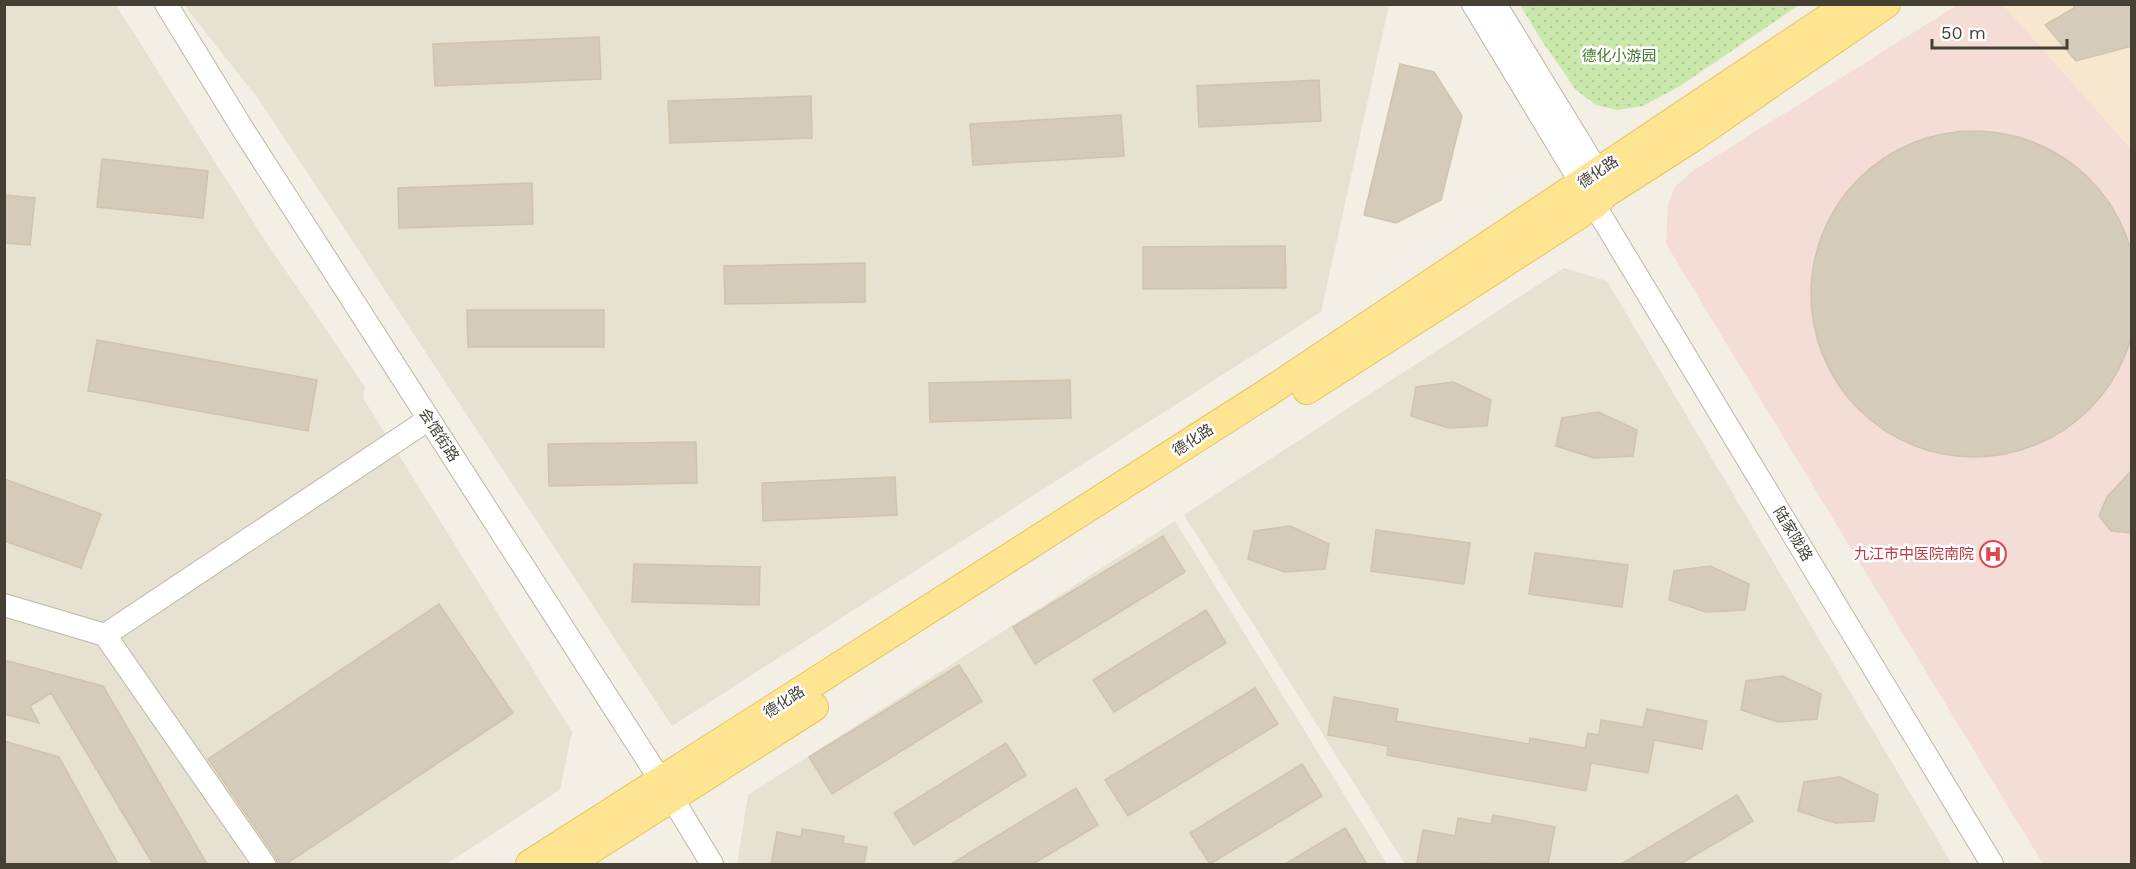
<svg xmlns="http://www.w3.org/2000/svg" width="2136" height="869" font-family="'Work Sans','Noto Sans SC',sans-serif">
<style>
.residential{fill:#e7e1d2}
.commercial{fill:#f6e7ce}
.medical{fill:#f4dcd7}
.grass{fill:url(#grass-dots)}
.building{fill:#d5cbba;stroke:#cfc4ad;stroke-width:1.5}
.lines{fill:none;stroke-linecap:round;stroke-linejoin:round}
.minor-casing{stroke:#beb7a7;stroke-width:24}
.major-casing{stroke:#e6c45f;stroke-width:30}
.minor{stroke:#fff;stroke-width:22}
.major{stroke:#ffe591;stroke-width:28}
.labels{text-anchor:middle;stroke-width:5;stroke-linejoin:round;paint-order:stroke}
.park-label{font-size:15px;fill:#417826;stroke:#fff}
.street-label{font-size:15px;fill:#453f34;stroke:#fff}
.health-label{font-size:15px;fill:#be3a42;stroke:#fff;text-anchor:end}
</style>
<defs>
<pattern id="grass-dots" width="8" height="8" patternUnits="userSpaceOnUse" patternTransform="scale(1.5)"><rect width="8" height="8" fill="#cae8ac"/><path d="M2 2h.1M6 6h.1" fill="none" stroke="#afc895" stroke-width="1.8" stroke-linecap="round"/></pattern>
</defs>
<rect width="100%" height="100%" fill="#f3efe4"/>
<!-- residential -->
<path class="residential" d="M 5,5 L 116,5 L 262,236 L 365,387 L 363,398 L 572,732 L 560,790 L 446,864 L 5,864 Z
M 184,5 L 1389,5 L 1321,312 L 672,726 L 260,101 Z
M 1564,268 L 1607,281 L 1952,864 L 1405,864 L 1184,515 Z
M 1175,521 L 1387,864 L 737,864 L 748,795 Z"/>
<!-- commercial -->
<path class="commercial" d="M 2003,5 L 2131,5 L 2131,149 Z"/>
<!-- medical -->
<path class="medical" d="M 1957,5 L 2003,5 L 2131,149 L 2131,864 L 2043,864 L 1666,244 L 1668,204 L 1675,187 L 1691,172 Z"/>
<!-- grass -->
<path class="grass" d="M 1520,5 L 1799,5 L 1680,86 L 1643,106 L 1617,110 L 1596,105 L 1576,90 L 1542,41 Z"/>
<!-- building -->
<path class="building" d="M 2073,4 L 2132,4 L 2132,46 L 2076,61 L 2045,25 L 2074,8 Z
M 599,37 L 601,79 L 435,86 L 433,44 Z
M 1400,64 L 1434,72 L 1462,116 L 1441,200 L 1396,223 L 1364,215 Z
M 1319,80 L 1321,121 L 1199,127 L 1197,86 Z
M 811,96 L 812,138 L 670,143 L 668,101 Z
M 1121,115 L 1124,156 L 973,165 L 970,124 Z
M1811 294a163 163 0 1 1 326 0a163 163 0 1 1-326 0Z
M 102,159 L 208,171 L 203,218 L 97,207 Z
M 532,183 L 533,224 L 399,228 L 398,188 Z
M 4,195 L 35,198 L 30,245 L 4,243 Z
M 1285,246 L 1286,288 L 1143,289 L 1143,247 Z
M 865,263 L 865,302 L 725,304 L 724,266 Z
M 467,310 L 604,310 L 604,347 L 468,347 Z
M 97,340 L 317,380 L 308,431 L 88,391 Z
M 1070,380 L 1071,418 L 930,422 L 929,383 Z
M 1453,382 L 1491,400 L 1487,426 L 1448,428 L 1411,416 L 1416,387 Z
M 1598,412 L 1637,430 L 1633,456 L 1594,458 L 1556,446 L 1562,418 Z
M 696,442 L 697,483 L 549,486 L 548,444 Z
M 2132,470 L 2132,533 L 2111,531 L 2099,516 L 2107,497 Z
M 895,477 L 897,515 L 763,521 L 762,483 Z
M 4,479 L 101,514 L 81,568 L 4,541 Z
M 1290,526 L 1329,544 L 1325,569 L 1285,572 L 1248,559 L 1254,531 Z
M 1376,530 L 1470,543 L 1464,584 L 1371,571 Z
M 1163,536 L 1185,572 L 1035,664 L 1013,627 Z
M 1535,553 L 1628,565 L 1622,607 L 1529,594 Z
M 634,564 L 760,567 L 759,605 L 632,602 Z
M 1710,566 L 1749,584 L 1745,610 L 1706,612 L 1669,600 L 1674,571 Z
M 439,604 L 513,713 L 286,864 L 278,864 L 275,856 L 208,759 Z
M 1206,610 L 1226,643 L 1114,712 L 1093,680 Z
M 4,660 L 103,686 L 207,864 L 153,864 L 51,693 L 30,706 L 39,723 L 4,714 Z
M 959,665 L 982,701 L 832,794 L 809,757 Z
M 1782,676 L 1821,694 L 1817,719 L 1778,722 L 1741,710 L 1746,681 Z
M 1255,688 L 1278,724 L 1128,816 L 1105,780 Z
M 1334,697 L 1398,709 L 1396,721 L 1529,744 L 1530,738 L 1585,748 L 1588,733 L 1599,735 L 1601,720 L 1643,727 L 1647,709 L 1707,721 L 1702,749 L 1654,740 L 1648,773 L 1591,763 L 1586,791 L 1387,755 L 1388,746 L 1328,735 Z
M 4,741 L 59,757 L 118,864 L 4,864 Z
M 1006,743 L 1026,775 L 914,845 L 894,813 Z
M 1302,764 L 1322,796 L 1210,864 L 1190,833 Z
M 1840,777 L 1878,795 L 1874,821 L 1835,823 L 1798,811 L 1804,782 Z
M 1076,788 L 1098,825 L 1033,864 L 951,864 Z
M 1737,795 L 1753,821 L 1680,864 L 1621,864 Z
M 1493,815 L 1555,827 L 1548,864 L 1495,864 L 1482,862 L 1482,864 L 1427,864 L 1417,863 L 1423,830 L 1455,836 L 1458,818 L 1491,824 Z
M 1345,828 L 1367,864 L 1285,864 Z
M 802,829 L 844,836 L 843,843 L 867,847 L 864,864 L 771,864 L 777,832 L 801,837 Z"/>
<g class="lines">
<defs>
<path id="minor" d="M 166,4 L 244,131 L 672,798 L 712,864
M 1473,4 L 1992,864
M 1495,4 L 1598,172 L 1603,186
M 4,605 L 105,635 L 264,864
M 105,635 L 429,419"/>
<path id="major" d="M 1307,390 L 1594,205 L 1606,193 L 1692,138 L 1886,4
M 530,864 L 1267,393 L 1849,4
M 568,864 L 814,707"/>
</defs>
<!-- minor casing -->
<use href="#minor" class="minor-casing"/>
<!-- major casing -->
<use href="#major" class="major-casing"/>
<!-- minor -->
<use href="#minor" class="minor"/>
<!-- major -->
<use href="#major" class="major"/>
</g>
<!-- icons -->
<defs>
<symbol id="hospital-ring" viewBox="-11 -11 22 22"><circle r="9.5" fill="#fff" stroke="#e0444e" stroke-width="1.5"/><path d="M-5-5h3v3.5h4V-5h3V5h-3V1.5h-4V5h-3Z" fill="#e0444e"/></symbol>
</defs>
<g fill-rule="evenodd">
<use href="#hospital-ring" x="1978" y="539" width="30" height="30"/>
</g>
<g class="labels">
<!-- park labels -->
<g class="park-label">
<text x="1619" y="61">德化小游园</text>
</g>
<!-- street labels -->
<g class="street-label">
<text transform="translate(1598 172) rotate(-34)" y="5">德化路</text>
<text transform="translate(439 435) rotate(57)" y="5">会馆街路</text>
<text transform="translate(1193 440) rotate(-33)" y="5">德化路</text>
<text transform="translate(1793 534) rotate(59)" y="5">陆家陇路</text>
<text transform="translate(784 702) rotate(-33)" y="5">德化路</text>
</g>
<!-- health labels -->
<g class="health-label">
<text x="1974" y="559">九江市中医院南院</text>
</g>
</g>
<!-- border -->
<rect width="2136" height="869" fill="none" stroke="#453f34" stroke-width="12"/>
<!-- scale -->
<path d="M1932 39v9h135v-9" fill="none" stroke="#453f34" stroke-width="3"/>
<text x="1941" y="39" font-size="18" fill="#453f34" stroke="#ffffff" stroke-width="4.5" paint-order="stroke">50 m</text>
</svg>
